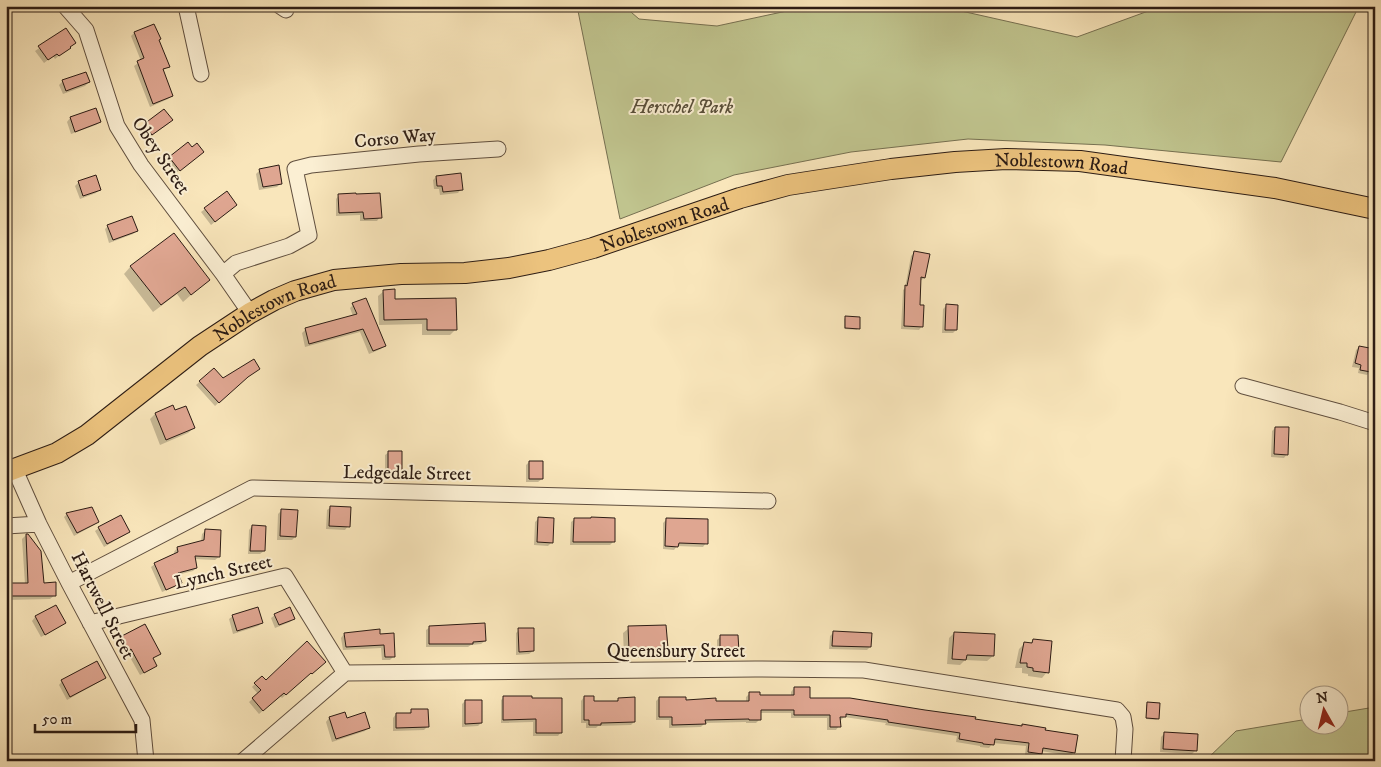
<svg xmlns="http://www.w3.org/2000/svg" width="1381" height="767" font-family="'IM FELL DW Pica',serif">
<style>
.green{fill:#c0c48e;stroke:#767051}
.shadow{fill:#0003}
.building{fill:#dfa691;stroke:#2c1c14}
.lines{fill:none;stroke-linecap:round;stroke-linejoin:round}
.minor-casing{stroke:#5f4e3e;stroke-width:17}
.major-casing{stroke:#2c1c14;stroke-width:22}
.minor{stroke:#fbefd3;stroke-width:15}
.major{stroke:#ecc37e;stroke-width:20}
.labels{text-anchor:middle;stroke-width:4;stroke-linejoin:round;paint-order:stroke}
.park-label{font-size:19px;font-style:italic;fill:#584e39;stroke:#fbefd3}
.street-label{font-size:19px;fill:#2c1c14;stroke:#fbefd3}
</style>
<rect width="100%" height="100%" fill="#f9e6bb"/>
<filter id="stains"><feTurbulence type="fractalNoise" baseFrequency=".004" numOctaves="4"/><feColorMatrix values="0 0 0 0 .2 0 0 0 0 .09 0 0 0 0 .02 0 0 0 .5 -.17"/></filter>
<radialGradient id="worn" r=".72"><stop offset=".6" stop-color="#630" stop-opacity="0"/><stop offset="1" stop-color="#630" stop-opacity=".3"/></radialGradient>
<!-- green -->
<path class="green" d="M 577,6 L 624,6 L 639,19 L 717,26 L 810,6 L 939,6 L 1077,37 L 1162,6 L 1359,6 L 1281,162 L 1105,145 L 968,139 L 851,152 L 734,175 L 620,219 Z
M 1375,707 L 1375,761 L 1205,761 L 1236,731 L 1308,719 L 1308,724 L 1338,724 L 1339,713 Z"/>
<!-- shadow -->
<path class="shadow" d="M 66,30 L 69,48 L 55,59 L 53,56 L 44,63 L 35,51 Z
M 134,33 L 158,40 L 169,66 L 162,71 L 172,95 L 168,99 L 150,107 L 134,66 L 141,61 L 131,36 Z
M 63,81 L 89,82 L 85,86 L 63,94 L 59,85 Z
M 95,109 L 100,122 L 96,125 L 71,134 L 67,122 L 70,118 Z
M 164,110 L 168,124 L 148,138 L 141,128 Z
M 199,156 L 176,173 L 166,161 L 170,158 Z
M 260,170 L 281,183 L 277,187 L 259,190 L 256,174 Z
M 436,177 L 461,189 L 458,193 L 440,195 L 439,189 L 434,189 L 433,180 Z
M 79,182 L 100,189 L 96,193 L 80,199 L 75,186 Z
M 339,195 L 380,217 L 377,221 L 360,221 L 360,215 L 336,216 L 336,199 Z
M 232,208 L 211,225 L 201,212 L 205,209 Z
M 108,226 L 136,231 L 133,234 L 109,243 L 105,229 Z
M 915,252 L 924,278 L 920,281 L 919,306 L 922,326 L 919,330 L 901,329 L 903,290 L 905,288 L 911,256 Z
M 131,266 L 208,280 L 183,302 L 177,294 L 153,312 L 124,274 Z
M 384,291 L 394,300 L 456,329 L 450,335 L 422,335 L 422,324 L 379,325 L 378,296 Z
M 353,305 L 384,346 L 381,349 L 369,354 L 360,332 L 305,347 L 302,333 L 305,330 L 353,316 L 350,308 Z
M 946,306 L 956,330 L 953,333 L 942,333 L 943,309 Z
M 845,318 L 858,328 L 857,330 L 844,329 L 844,319 Z
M 1359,347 L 1375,351 L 1375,370 L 1371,369 L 1367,375 L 1358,373 L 1359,368 L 1352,367 L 1356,350 Z
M 259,369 L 243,380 L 215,406 L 196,385 L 213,370 L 222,380 Z
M 172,407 L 174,412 L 194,428 L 188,433 L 160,445 L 150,419 L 155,414 Z
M 1275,428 L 1287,454 L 1284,458 L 1271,457 L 1272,431 Z
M 389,452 L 401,475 L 397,478 L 385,478 L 385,455 Z
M 529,462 L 542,479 L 538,482 L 526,482 L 526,465 Z
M 331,507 L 348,526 L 345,530 L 326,529 L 327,510 Z
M 282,510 L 295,537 L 292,540 L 277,540 L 278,514 Z
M 67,514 L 97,521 L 94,525 L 74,536 L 64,517 Z
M 538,519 L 552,542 L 548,546 L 534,545 L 535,522 Z
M 575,519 L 613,542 L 610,545 L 570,545 L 571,522 Z
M 667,519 L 706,543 L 703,547 L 677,546 L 674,550 L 663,549 L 663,523 Z
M 252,526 L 264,551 L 260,554 L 248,554 L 249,530 Z
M 99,528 L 128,532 L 125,535 L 104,547 L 95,531 Z
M 205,531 L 219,557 L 215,560 L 194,559 L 196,568 L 193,571 L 177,575 L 180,582 L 177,586 L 162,592 L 151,567 L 155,564 L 175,555 L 174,552 L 177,548 L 201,542 L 202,534 Z
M 26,535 L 43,584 L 55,595 L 50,599 L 6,600 L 6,584 L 25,584 L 22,539 Z
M 56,606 L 65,623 L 61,626 L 41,637 L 32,621 L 35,617 Z
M 275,615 L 293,619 L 290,622 L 275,628 L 271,618 Z
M 233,616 L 262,623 L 258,626 L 233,634 L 229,619 Z
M 430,627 L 485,641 L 481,644 L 471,645 L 468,647 L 426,647 L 426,630 Z
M 629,628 L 666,648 L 661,654 L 655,654 L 651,657 L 633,658 L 633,655 L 624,655 L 623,633 Z
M 519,630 L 533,651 L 529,654 L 516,655 L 516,633 Z
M 833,633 L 870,647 L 867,650 L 829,649 L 830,636 Z
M 954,633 L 993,656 L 987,661 L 965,660 L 960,665 L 947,664 L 949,638 Z
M 344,634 L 379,635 L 394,656 L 390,660 L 382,660 L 381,648 L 343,650 L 341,638 Z
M 720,637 L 737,651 L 734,655 L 717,655 L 717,640 Z
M 121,638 L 159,654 L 152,659 L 156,665 L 152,669 L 140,675 L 127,652 L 124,653 L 118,642 Z
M 1034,640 L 1047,672 L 1042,678 L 1028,676 L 1028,674 L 1022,673 L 1022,668 L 1015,668 L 1019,649 L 1025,643 L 1030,644 Z
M 324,662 L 282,698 L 280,696 L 259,714 L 249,702 L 258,694 L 252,687 L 262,677 L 266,682 Z
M 105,677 L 101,681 L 67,700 L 59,685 L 62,681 Z
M 794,688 L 809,699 L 1021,727 L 1023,725 L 1044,731 L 1074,752 L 1071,756 L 1041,751 L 1041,754 L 1037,757 L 1025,755 L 1026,746 L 993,743 L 989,748 L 980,747 L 980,746 L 956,742 L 957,736 L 885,725 L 886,723 L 844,717 L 841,720 L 839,720 L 839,726 L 836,730 L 827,730 L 827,718 L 791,718 L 791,713 L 759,713 L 759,720 L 756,723 L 746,723 L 746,722 L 705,723 L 701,727 L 669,728 L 669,720 L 656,720 L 656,701 L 659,698 L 684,701 L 746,703 L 746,697 L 749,694 L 759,696 L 791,696 L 791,692 Z
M 504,697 L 561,732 L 558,736 L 533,736 L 533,722 L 501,723 L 501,700 Z
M 584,697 L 593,702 L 615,702 L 619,699 L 634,722 L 631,725 L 598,726 L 596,728 L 586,728 L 586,723 L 581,723 L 581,701 Z
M 465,701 L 481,723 L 478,726 L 462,727 L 462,704 Z
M 1148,704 L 1158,719 L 1156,720 L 1146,719 L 1146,705 Z
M 411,711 L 428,726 L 424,730 L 393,731 L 393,718 L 396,714 L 408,714 Z
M 329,718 L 346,719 L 369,727 L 365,731 L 332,742 L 326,722 Z
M 1164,734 L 1196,750 L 1192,754 L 1160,752 L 1161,737 Z
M 280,757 L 283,761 L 274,761 Z"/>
<!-- building -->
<path class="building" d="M 154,24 L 161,39 L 159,40 L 170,67 L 163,69 L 173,96 L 153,104 L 137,61 L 144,58 L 134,32 Z
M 66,28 L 76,43 L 70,47 L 71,48 L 59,56 L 57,54 L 48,60 L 38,46 Z
M 86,72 L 90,82 L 66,91 L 62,80 Z
M 96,108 L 101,122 L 75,132 L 70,117 Z
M 164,109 L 173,120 L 152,135 L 144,124 Z
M 188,142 L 192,147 L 197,143 L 204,152 L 180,171 L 169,157 Z
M 279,165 L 282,184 L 263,187 L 259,169 Z
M 461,173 L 463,190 L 443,192 L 442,186 L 437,186 L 436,176 Z
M 96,175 L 101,190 L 83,196 L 78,181 Z
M 227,191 L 237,205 L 215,222 L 204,208 Z
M 356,193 L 356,194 L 380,193 L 382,218 L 364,219 L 363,212 L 339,213 L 338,194 Z
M 132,216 L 138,231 L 113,240 L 107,225 Z
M 174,233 L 210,280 L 191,295 L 185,287 L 161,305 L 130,266 Z
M 914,251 L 930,254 L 925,278 L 921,277 L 920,305 L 924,305 L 923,327 L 904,326 L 905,285 L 907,286 Z
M 395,289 L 395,299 L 456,298 L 457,330 L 427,330 L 427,319 L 384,320 L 383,290 Z
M 366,298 L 386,346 L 373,351 L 363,329 L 309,344 L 305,328 L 357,314 L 352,303 Z
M 946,304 L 958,305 L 957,330 L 945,330 Z
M 845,316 L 860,317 L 860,329 L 845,328 Z
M 1359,346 L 1375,349 L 1375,366 L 1373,366 L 1371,372 L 1360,370 L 1361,365 L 1355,363 Z
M 254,359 L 260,369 L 248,377 L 219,403 L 199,381 L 214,368 L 223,378 Z
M 173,405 L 175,410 L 186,406 L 195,428 L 166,440 L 155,413 Z
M 1275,427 L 1289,427 L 1288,455 L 1274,454 Z
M 388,451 L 402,451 L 402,475 L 388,475 Z
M 529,461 L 543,461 L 543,479 L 529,479 Z
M 330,506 L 351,507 L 350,527 L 329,526 Z
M 92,507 L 99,522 L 77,533 L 66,513 Z
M 281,509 L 298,510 L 296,537 L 280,536 Z
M 121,515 L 130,532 L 107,544 L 98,527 Z
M 538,517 L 554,518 L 553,543 L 537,542 Z
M 591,517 L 615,518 L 615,542 L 573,542 L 574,518 L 591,518 Z
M 666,518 L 708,519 L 708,544 L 679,543 L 678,547 L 665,546 Z
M 252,525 L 266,526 L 265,551 L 250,551 Z
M 205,529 L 221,530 L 220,557 L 195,556 L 197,568 L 178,573 L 182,583 L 166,590 L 154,563 L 178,552 L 177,547 L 204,540 Z
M 26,534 L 28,534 L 41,551 L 44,583 L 56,582 L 56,596 L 6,596 L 6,583 L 28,583 Z
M 56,605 L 66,623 L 45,635 L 35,616 Z
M 258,607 L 263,623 L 237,631 L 232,615 Z
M 290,607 L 295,619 L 279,625 L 274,614 Z
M 485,623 L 486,641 L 473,642 L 473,644 L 429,644 L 429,626 Z
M 145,624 L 161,654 L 153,658 L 157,666 L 144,673 L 131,649 L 128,651 L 120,637 Z
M 666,625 L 668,648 L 658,649 L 658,652 L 638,653 L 638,650 L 629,650 L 628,626 Z
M 518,628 L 534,628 L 534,651 L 519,652 Z
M 380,629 L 380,634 L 394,633 L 395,657 L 385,657 L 384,645 L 346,647 L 344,633 Z
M 833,631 L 872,633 L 871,647 L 832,646 Z
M 954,632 L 995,634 L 994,656 L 967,655 L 966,660 L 952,659 Z
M 720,635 L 738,635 L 739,652 L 720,652 Z
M 1033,639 L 1052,641 L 1049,673 L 1033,671 L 1033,668 L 1027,667 L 1027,663 L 1020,663 L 1024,642 L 1032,643 Z
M 307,641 L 326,662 L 312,674 L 311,673 L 286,695 L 284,693 L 263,711 L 252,698 L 261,690 L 254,683 L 262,676 L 266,680 Z
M 97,661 L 106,678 L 70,697 L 61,680 Z
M 794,687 L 810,687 L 810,698 L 850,698 L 925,710 L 976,717 L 975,719 L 1022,726 L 1022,724 L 1046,728 L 1045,730 L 1078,735 L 1075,753 L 1043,748 L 1042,754 L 1028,752 L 1029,743 L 995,739 L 994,745 L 983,744 L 983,743 L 959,739 L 960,733 L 888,722 L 888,720 L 846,714 L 846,717 L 840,717 L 841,727 L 830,727 L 830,715 L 794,715 L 794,710 L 761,710 L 761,720 L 749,720 L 749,719 L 705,720 L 706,724 L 672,725 L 672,717 L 659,717 L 659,697 L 686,697 L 686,700 L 716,698 L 716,701 L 749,701 L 749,692 L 760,692 L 760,695 L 794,695 Z
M 503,696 L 532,696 L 532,698 L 562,698 L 562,733 L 536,733 L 536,719 L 503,720 Z
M 584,696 L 594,696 L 594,701 L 618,701 L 618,698 L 635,697 L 635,722 L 601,723 L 601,725 L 589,725 L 589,720 L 584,720 Z
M 465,700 L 482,700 L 482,723 L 465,724 Z
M 1147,702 L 1160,703 L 1159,719 L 1146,718 Z
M 411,709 L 428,709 L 429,727 L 396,728 L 396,713 L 411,713 Z
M 345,712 L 347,718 L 365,712 L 370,728 L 336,739 L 329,717 Z
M 1164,732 L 1198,734 L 1197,751 L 1163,749 Z"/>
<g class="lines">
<defs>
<path id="minor" d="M 65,6 L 86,30 L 117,126 L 141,165 L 223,274 L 250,313
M 186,6 L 201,74
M 280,6 L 286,10
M 223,274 L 236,263 L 289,246 L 309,235 L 295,169 L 311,165 L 419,154 L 498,149
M 1243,386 L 1340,412 L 1375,423
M 15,470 L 39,524 L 69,583 L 142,720 L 146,761
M 6,526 L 39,524
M 69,583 L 252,488 L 768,501
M 90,623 L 285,576 L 345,673
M 243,761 L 345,673 L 755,669 L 864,670 L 1117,710 L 1123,717 L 1125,729 L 1123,761"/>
<g id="major">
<path id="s1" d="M 6,472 L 57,453 L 87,435 L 200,346 L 250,313 L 274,300 L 295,291 L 334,280 L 401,274 L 465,273 L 509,268 L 549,260 L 593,248 L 740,198 L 788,185 L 891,169 L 955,162 L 1006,159 L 1080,161 L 1275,188 L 1375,209"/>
</g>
</defs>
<!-- minor casing -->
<use href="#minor" class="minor-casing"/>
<!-- major casing -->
<use href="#major" class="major-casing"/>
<!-- minor -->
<use href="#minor" class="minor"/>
<!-- major -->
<use href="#major" class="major"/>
</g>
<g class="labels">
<!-- park labels -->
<g class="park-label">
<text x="682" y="113">Herschel Park</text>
</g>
<!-- street labels -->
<g class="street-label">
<text transform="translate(395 137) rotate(-5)" y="7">Corso Way</text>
<text transform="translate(162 155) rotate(56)" y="7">Obey Street</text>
<text dy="7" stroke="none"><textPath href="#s1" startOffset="1126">Noblestown Road</textPath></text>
<text dy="7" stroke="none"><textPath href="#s1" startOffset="721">Noblestown Road</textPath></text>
<text dy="7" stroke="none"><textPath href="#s1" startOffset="318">Noblestown Road</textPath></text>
<text transform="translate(407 472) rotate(1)" y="7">Ledgedale Street</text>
<text transform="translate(223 571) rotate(-13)" y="7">Lynch Street</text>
<text transform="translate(104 605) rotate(63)" y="7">Hartwell Street</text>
<text x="676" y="657">Queensbury Street</text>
</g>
</g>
<!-- margin -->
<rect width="1381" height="767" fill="none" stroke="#f9e6bb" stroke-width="25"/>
<rect x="8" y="8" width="1366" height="752" fill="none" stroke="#2c1c14" stroke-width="2.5"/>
<rect x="12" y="12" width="1356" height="742" fill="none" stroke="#2c1c14"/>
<!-- north arrow -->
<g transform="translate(1324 710) rotate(352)"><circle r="24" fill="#fbefd3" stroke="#a89b87"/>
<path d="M0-4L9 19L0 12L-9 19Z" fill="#8f2418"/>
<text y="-8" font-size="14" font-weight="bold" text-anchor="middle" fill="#2c1c14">N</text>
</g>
<!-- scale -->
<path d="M35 724v8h101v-8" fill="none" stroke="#2c1c14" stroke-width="2.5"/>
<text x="42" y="724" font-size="15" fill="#2c1c14" stroke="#fbefd3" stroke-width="4" paint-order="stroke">50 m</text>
<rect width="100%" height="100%" filter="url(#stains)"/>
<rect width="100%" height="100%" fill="url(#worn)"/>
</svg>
